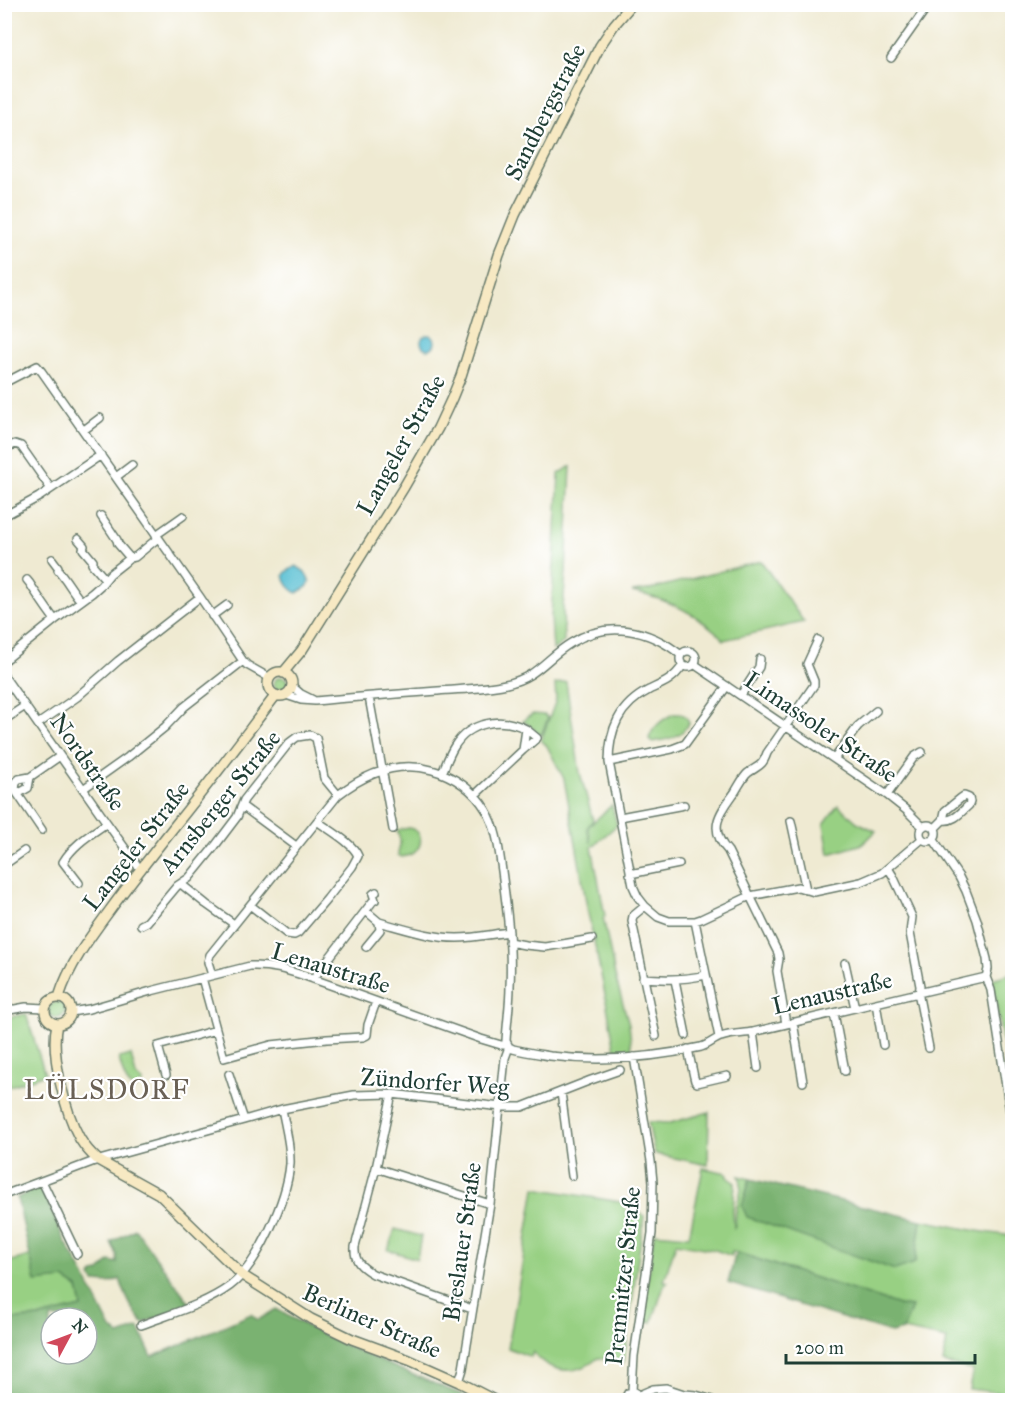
<svg xmlns="http://www.w3.org/2000/svg" width="1017" height="1405" font-family="'IM FELL Great Primer',serif">
<style>
.green{fill:#98d083;stroke:#5c865c;stroke-width:1.5}
.forest{fill:#7ab271;stroke:#4c7852;stroke-width:1.5;fill-rule:evenodd}
.water{fill:#55bed2;stroke:#3a7e83;stroke-width:1.5}
.lines{fill:none;stroke-linecap:round;stroke-linejoin:round}
.street-casing{stroke:#687a6b;stroke-width:10}
.secondary-casing{stroke:#687a6b;stroke-width:12}
.street{stroke:#fff;stroke-width:7}
.secondary{stroke:#f7e9c3;stroke-width:9}
.labels{text-anchor:middle;stroke-width:4.5;stroke-linejoin:round;paint-order:stroke}
.street-label{font-size:24px;fill:#1f3d34;stroke:#fff}
.quarter-label{font-size:27px;letter-spacing:1.5px;fill:#6a6155;stroke:#fff}
</style>
<rect width="100%" height="100%" fill="#fff"/>
<filter id="ink" filterUnits="userSpaceOnUse"><feTurbulence type="fractalNoise" baseFrequency=".0167" numOctaves="2"/><feDisplacementMap in="SourceGraphic" scale="12" xChannelSelector="R" yChannelSelector="G"/><feConvolveMatrix kernelMatrix="1 2 1 2 8 2 1 2 1" color-interpolation-filters="sRGB"/></filter>
<filter id="wash" filterUnits="userSpaceOnUse"><feTurbulence type="fractalNoise" baseFrequency=".008" numOctaves="4" result="noise"/><feDisplacementMap in="SourceGraphic" scale="24" xChannelSelector="R" yChannelSelector="G"/><feGaussianBlur stdDeviation="1.35" result="paint"/><feColorMatrix in="noise" values="0 0 0 0 0 0 0 0 0 0 0 0 0 0 0 0 0 1.4 0 .05"/><feComposite in="paint" operator="in"/></filter>
<g filter="url(#wash)">
<rect width="100%" height="100%" fill="#efead2"/>
<!-- green -->
<path class="green" d="M 571,466 L 566,572 L 563,607 L 564,642 L 553,650 L 551,617 L 559,474 Z
M 761,561 L 804,622 L 724,640 C 699,614 668,599 632,592 L 647,590 Z
M274 684a7 7 0 1 1 14 0a7 7 0 1 1-14 0Z
M 566,682 L 580,773 L 593,820 L 587,828 L 591,843 L 588,827 L 612,805 L 617,825 L 592,847 L 605,916 L 603,917 L 616,980 L 629,1024 L 632,1052 L 619,1052 L 615,1050 L 603,984 L 588,913 L 575,838 L 564,779 L 547,746 L 541,740 L 556,700 L 555,684 Z
M 533,714 L 545,715 L 548,718 L 541,735 C 539,734 528,724 523,721 L 526,718 Z
M 673,714 C 682,714 686,713 689,723 C 681,738 667,740 651,742 L 649,739 C 652,727 662,720 673,714 Z
M 838,805 L 857,822 L 876,831 L 863,844 L 829,854 L 824,824 Z
M 409,828 C 421,830 424,842 416,851 C 413,855 407,856 402,857 L 398,855 C 398,850 400,848 400,844 C 401,839 398,834 397,830 Z
M 1012,973 L 1012,1099 L 992,979 Z
M49 1010a8 8 0 1 1 16 0a8 8 0 1 1-16 0Z
M 26,1014 L 45,1074 L 5,1088 L 5,1018 Z
M 131,1055 L 136,1076 L 143,1082 L 135,1089 C 124,1085 122,1069 119,1058 Z
M 709,1112 L 708,1165 L 656,1154 L 654,1151 L 648,1122 L 670,1123 Z
M 703,1168 L 727,1173 L 728,1177 L 735,1183 L 733,1212 L 734,1228 L 735,1226 C 736,1221 735,1216 736,1211 C 738,1199 744,1187 739,1176 L 750,1179 L 742,1206 L 915,1262 L 921,1220 L 977,1231 L 1012,1236 L 1012,1394 L 969,1389 L 973,1370 L 943,1363 L 947,1339 L 903,1330 L 912,1307 L 902,1306 L 738,1253 L 732,1252 L 732,1256 L 715,1250 L 676,1243 L 664,1281 L 668,1282 L 664,1286 L 652,1322 L 642,1322 L 654,1233 L 689,1236 Z
M 535,1188 L 626,1203 L 626,1212 L 640,1213 L 644,1216 L 624,1362 L 598,1358 C 577,1376 550,1374 533,1352 L 531,1357 L 508,1348 Z
M 395,1229 L 421,1236 L 417,1259 L 388,1250 Z
M 29,1256 L 78,1288 L 82,1307 L 41,1317 L 5,1320 L 5,1263 Z"/>
<!-- forest -->
<path class="forest" d="M 750,1179 L 921,1220 L 915,1263 L 895,1270 L 747,1217 L 742,1206 Z
M 40,1186 L 66,1243 L 80,1267 L 110,1327 L 119,1335 L 139,1328 L 152,1357 L 251,1314 L 258,1320 L 276,1309 C 339,1346 408,1373 475,1400 L 274,1400 L 260,1396 L 251,1400 L 54,1400 L 23,1394 L 21,1400 L 5,1400 L 5,1320 L 41,1317 L 82,1307 L 78,1288 L 64,1279 L 36,1282 L 17,1198 ZM 51,1318 L 87,1318 L 87,1354 L 51,1354 Z
M 135,1229 L 191,1305 L 143,1323 C 131,1310 125,1295 120,1279 L 109,1283 L 94,1282 L 91,1277 L 94,1273 L 99,1272 L 110,1261 L 117,1263 L 117,1255 L 111,1242 Z
M 738,1253 L 902,1306 L 912,1307 L 903,1330 L 891,1333 L 728,1283 L 735,1256 Z"/>
<!-- water -->
<path class="water" d="M421 342a7 7 0 1 1 14 0a7 7 0 1 1-14 0Z
M 296,566 L 304,571 L 310,582 L 307,587 L 297,593 C 290,589 285,583 284,575 L 286,572 Z"/>
</g>
<g filter="url(#ink)">
<g class="lines">
<defs>
<path id="street" d="M 891,58 L 929,4
M 4,383 L 37,366 L 42,372 L 200,597 L 243,661 L 247,665 L 270,678
M 84,430 L 100,418
M 4,449 L 15,444 L 21,446 L 51,489
M 116,477 L 132,465
M 4,516 L 39,497 L 101,455
M 101,516 L 117,540 L 118,544 L 130,558
M 156,535 L 183,516
M 78,539 L 84,546 L 83,549 L 93,561 L 92,564 L 105,579
M 52,559 L 58,567 L 58,570 C 67,580 72,591 81,601
M 27,580 C 31,584 32,588 36,593 C 42,602 48,611 55,620
M 212,616 L 227,605
M680 659a8 8 0 1 1 16 0a8 8 0 1 1-16 0Z
M 4,661 L 55,620 L 92,593 L 101,585 L 110,574 L 124,563 L 130,558 L 135,557 L 158,538
M 694,664 L 887,795 L 906,810 L 923,827
M 683,665 C 673,680 664,683 649,690 C 619,705 609,730 609,762 L 633,886 L 638,897 L 645,906 L 658,917 L 669,921 L 695,921 L 701,919 L 750,896 L 798,887 L 814,892 L 861,882 L 882,873 L 922,839
M 4,676 L 107,823 L 137,865 L 141,868
M 292,686 L 301,694 L 313,700
M 286,695 L 301,700 L 315,701 C 356,697 397,694 438,691 C 461,689 484,689 506,684 C 538,677 546,658 571,643 C 608,620 649,629 681,655
M 741,695 L 759,667 L 760,659
M 369,697 L 393,829
M 4,720 L 25,706
M 38,724 L 77,697 L 118,661 L 200,597
M 526,729 L 537,738 L 523,750 Z
M 834,759 L 858,726 L 876,711
M 609,762 L 672,749 L 685,744 L 727,686
M 442,773 C 446,764 449,755 454,747 C 469,722 501,716 526,729
M 4,774 L 42,830
M 30,777 L 28,788 L 21,792 L 15,790 L 16,782 L 19,779 L 30,777 L 60,756
M 83,789 L 128,757 L 165,727 L 184,707 L 243,661
M 475,795 L 523,750
M 887,795 L 914,757 L 922,752
M 242,806 L 296,846
M 620,817 L 684,805
M 791,821 L 806,890
M920 833a8 8 0 1 1 16 0a8 8 0 1 1-16 0Z
M 935,828 L 943,820 C 954,822 961,812 969,805 L 970,802 L 969,798 L 964,796 L 961,798 L 945,811 L 943,820
M 934,840 L 959,877 L 966,891 L 977,920 L 987,959 L 988,969 L 986,977 L 991,990 L 1012,1125
M 4,865 L 24,851
M 888,868 L 893,876 L 912,917 L 910,933 L 920,986 L 919,997 L 929,1048
M 630,874 L 679,864
M 79,883 L 63,862 C 74,844 90,835 107,823
M 181,884 L 206,904 L 234,924
M 250,905 L 287,934 L 294,935 L 298,933 L 327,899 L 352,867 L 358,856 C 353,843 329,830 317,821
M 645,906 L 633,916 L 632,921 L 656,1036
M 366,911 L 379,922 L 380,930 L 366,947
M 695,921 L 719,1037
M 379,922 C 405,929 431,938 457,938 C 475,938 492,934 509,932
M 141,925 L 147,922 L 177,886 L 189,878 L 215,846 L 237,817 L 244,800 L 289,743 L 297,737 L 310,735 L 316,738 L 324,778 L 338,795
M 509,942 L 525,945 L 545,947 L 592,939
M 845,963 L 855,1008
M 212,975 L 208,962 L 210,955 L 338,795 C 365,774 397,760 432,770 C 454,776 474,790 486,810 C 497,828 499,850 502,871 C 507,909 512,948 510,986 C 510,1004 507,1022 506,1041 L 509,1047 L 513,1049 C 525,1052 538,1054 550,1056 C 599,1062 652,1058 701,1047 C 709,1045 714,1039 721,1037 C 731,1033 742,1034 753,1032 L 986,977
M 202,978 L 224,1058 L 271,1045 L 327,1039 L 363,1037 L 367,1035 L 368,1025 L 376,1002
M 643,978 C 665,980 685,980 706,975
M 313,979 L 373,901 L 375,900 L 373,894 L 376,892
M 675,980 L 686,1035
M 876,1003 L 883,1045
M 4,1011 L 26,1007 L 44,1008
M 71,1012 L 89,1009 L 151,991 L 250,966 C 270,965 287,970 305,976 L 481,1039 L 501,1045 L 508,1045
M 834,1013 L 845,1071
M 793,1022 L 803,1082
M 786,1024 L 777,971 L 779,959 L 778,953 L 728,851 C 707,828 720,813 735,792 C 739,786 743,777 748,773 C 759,765 762,767 767,753 L 814,685 L 814,681 L 807,664 L 818,640
M 753,1032 L 758,1068
M 688,1049 L 694,1077 L 695,1081 L 697,1083 L 727,1076
M 229,1074 L 244,1120
M 166,1075 L 158,1046 L 216,1030
M 561,1092 L 572,1176
M 392,1094 L 376,1168 L 355,1247 C 354,1261 361,1267 373,1274 L 472,1309
M 376,1168 L 490,1204
M 42,1181 L 77,1254
M 4,1195 L 92,1162 L 244,1120 L 282,1109 L 354,1095 L 392,1094 L 501,1107 L 522,1107 L 591,1080 L 620,1070
M 141,1325 C 170,1314 204,1305 230,1286 C 258,1265 287,1199 290,1164 C 291,1146 285,1126 282,1109
M 459,1382 L 463,1369 L 490,1204 L 505,1058 L 509,1047
M 632,1391 L 634,1356 L 652,1233 L 653,1182 L 651,1161 L 634,1057
M 639,1395 L 653,1389 L 666,1388 L 684,1394 L 696,1395 L 712,1400
M 626,1400 L 626,1397 L 628,1393 L 635,1392"/>
<path id="secondary" d="M268 684a12 12 0 1 1 24 0a12 12 0 1 1-24 0Z
M 283,673 L 302,650 L 404,487 L 438,428 L 452,398 L 461,376 L 499,255 L 515,215 L 600,46 L 614,25 L 632,4
M 59,997 C 69,965 90,937 110,910 C 131,881 154,852 177,823 C 211,781 243,738 276,695
M45 1011a13 13 0 1 1 26 0a13 13 0 1 1-26 0Z
M 57,1024 C 50,1053 65,1112 80,1139 C 85,1147 91,1154 98,1160 L 159,1194 L 242,1275 L 311,1319 L 352,1339 L 409,1360 L 459,1382 L 494,1400"/>
</defs>
<!-- street casing -->
<use href="#street" class="street-casing"/>
<!-- secondary casing -->
<use href="#secondary" class="secondary-casing"/>
<!-- street -->
<use href="#street" class="street"/>
<!-- secondary -->
<use href="#secondary" class="secondary"/>
</g>
</g>
<g class="labels">
<!-- street labels -->
<g class="street-label">
<text transform="translate(545 112) rotate(-63)" y="8">Sandbergstraße</text>
<text transform="translate(401 445) rotate(-61)" y="8">Langeler Straße</text>
<text transform="translate(821 727) rotate(34)" y="8">Limassoler Straße</text>
<text transform="translate(88 762) rotate(55)" y="8">Nordstraße</text>
<text transform="translate(220 802) rotate(-51)" y="8">Arnsberger Straße</text>
<text transform="translate(136 846) rotate(-52)" y="8">Langeler Straße</text>
<text transform="translate(331 968) rotate(17)" y="8">Lenaustraße</text>
<text transform="translate(832 993) rotate(-13)" y="8">Lenaustraße</text>
<text transform="translate(435 1082) rotate(4)" y="8">Zündorfer Weg</text>
<text transform="translate(462 1242) rotate(-82)" y="8">Breslauer Straße</text>
<text transform="translate(623 1276) rotate(-84)" y="8">Premnitzer Straße</text>
<text transform="translate(372 1321) rotate(24)" y="8">Berliner Straße</text>
</g>
<!-- quarter labels -->
<g class="quarter-label">
<text x="107" y="1099">LÜLSDORF</text>
</g>
</g>
<!-- margin -->
<rect width="1017" height="1405" fill="none" stroke="#fff" stroke-width="24"/>
<!-- north arrow -->
<g transform="translate(69 1336) rotate(49)"><circle r="28" fill="#ffffff" stroke="#a5b1ae" stroke-width="1.5"/>
<path d="M0-4.5L10 22L0 15L-10 22Z" fill="#d1495b"/>
<text y="-9" font-size="16" font-weight="bold" text-anchor="middle" fill="#1f3d34">N</text>
</g>
<!-- scale -->
<path d="M786 1354v9h189v-9" fill="none" stroke="#1f3d34" stroke-width="3"/>
<text x="795" y="1354" font-size="18" fill="#1f3d34" stroke="#ffffff" stroke-width="4.5" paint-order="stroke">200 m</text>
</svg>
